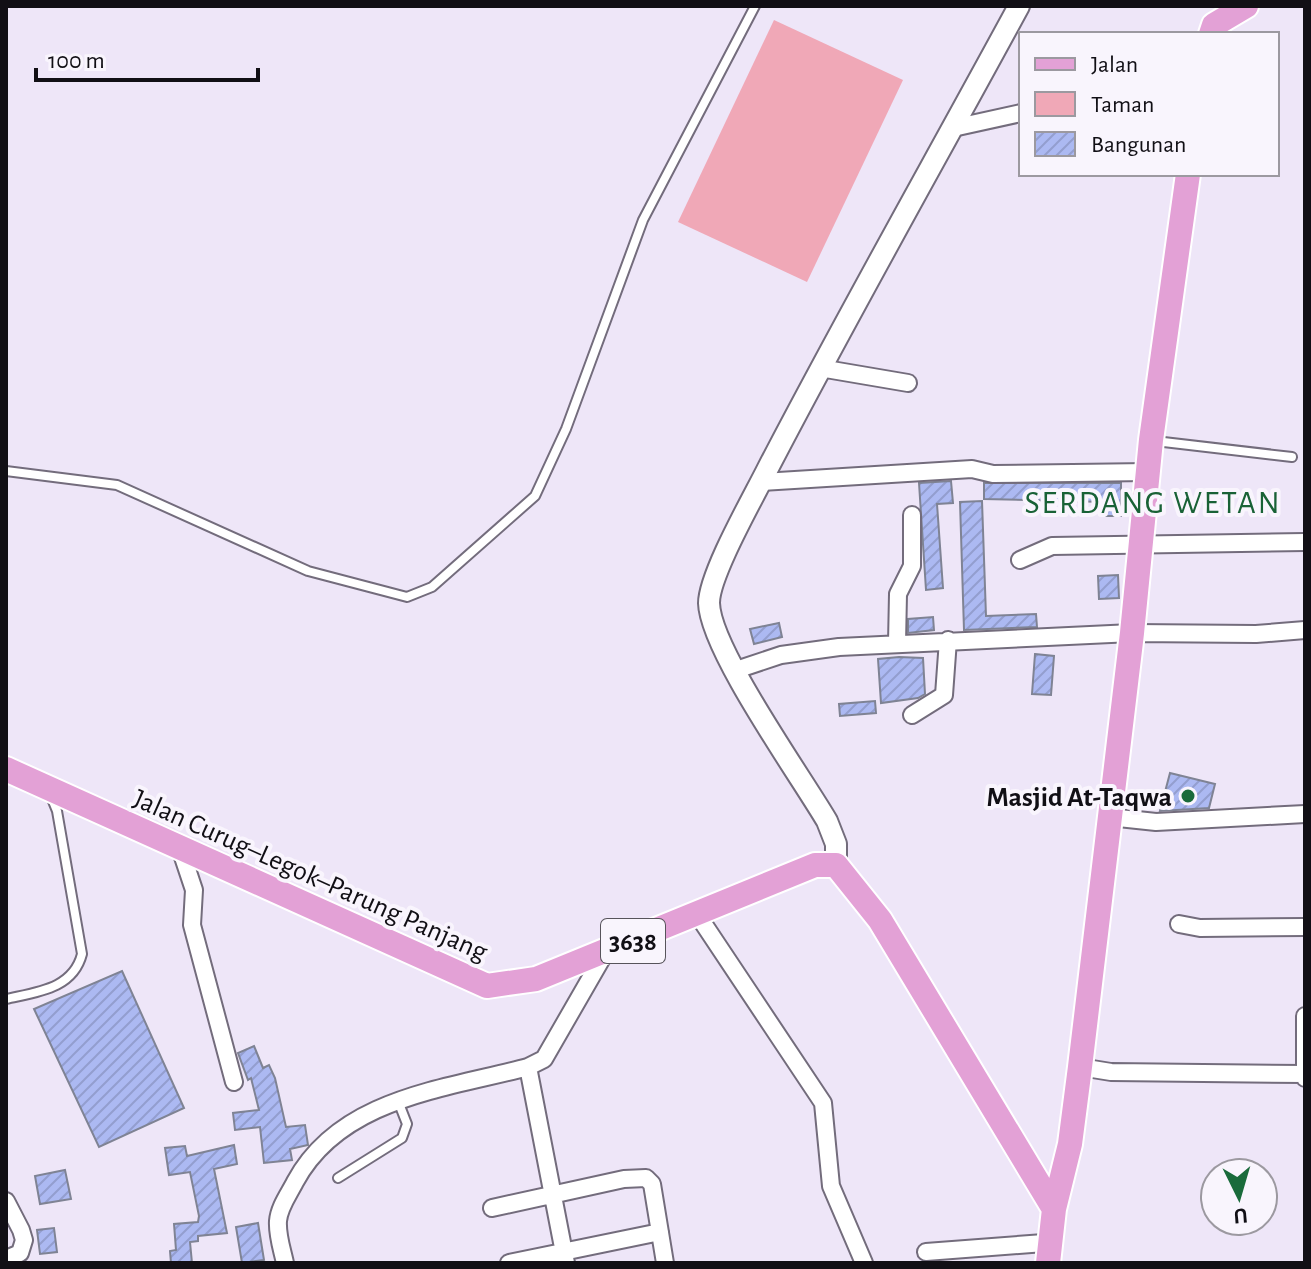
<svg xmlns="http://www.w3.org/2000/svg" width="1311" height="1269" font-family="'Alegreya Sans',sans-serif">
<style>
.park{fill:#f0a8b7}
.building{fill:url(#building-hatch);stroke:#7f8394;stroke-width:2}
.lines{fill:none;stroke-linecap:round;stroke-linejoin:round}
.service-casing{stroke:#736c7c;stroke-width:12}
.minor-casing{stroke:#736c7c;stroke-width:20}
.tertiary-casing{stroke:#736c7c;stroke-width:24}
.primary-casing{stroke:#fff;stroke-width:28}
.service{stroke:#fff;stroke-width:8}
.minor{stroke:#fff;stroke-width:16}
.tertiary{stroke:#fff;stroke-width:20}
.primary{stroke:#e3a1d6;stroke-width:24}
.poi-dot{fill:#1a6b3b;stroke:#f9f5fd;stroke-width:3}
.labels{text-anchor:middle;stroke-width:8;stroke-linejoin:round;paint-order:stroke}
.shield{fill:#f9f5fd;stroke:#57545b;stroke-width:2}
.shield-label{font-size:26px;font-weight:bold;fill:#110f15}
.poi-label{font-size:28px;font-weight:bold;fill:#110f15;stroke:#f9f5fd;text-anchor:end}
.street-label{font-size:28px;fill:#110f15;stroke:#f9f5fd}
.quarter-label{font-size:32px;letter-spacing:2px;fill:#196236;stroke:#f9f5fd}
</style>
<defs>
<pattern id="building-hatch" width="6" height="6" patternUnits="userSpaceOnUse" patternTransform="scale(2)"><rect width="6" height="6" fill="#acb9f2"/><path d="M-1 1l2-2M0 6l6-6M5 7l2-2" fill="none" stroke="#939ecf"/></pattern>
</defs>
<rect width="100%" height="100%" fill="#eee6f8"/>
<!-- park -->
<path class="park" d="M 774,20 L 903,80 L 807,282 L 678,222 Z"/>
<!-- building -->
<path class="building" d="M 951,481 L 953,503 L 937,504 L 943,588 L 926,590 L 919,483 Z
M 984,483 L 1121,483 L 1121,516 L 1106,516 L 1106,502 L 984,499 Z
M 982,501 L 986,616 L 1036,614 L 1037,627 L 964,630 L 960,502 Z
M 1118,575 L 1119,598 L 1099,599 L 1098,576 Z
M 933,617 L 934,630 L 908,633 L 908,619 Z
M 779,623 L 782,637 L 754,644 L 750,629 Z
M 1035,654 L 1054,656 L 1051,695 L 1032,694 Z
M 899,657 L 923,658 L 925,694 L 918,698 L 881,703 L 878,659 Z
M 875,701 L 876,713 L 840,716 L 839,704 Z
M 1170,773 L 1215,784 L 1209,808 L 1160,811 Z
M 122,971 L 184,1108 L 99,1147 L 34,1009 Z
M 254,1046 L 263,1068 L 269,1065 L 275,1078 L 286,1127 L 305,1125 L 308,1145 L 290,1149 L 292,1160 L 264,1163 L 260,1127 L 235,1130 L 233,1113 L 259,1110 L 251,1078 L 248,1080 L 238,1053 Z
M 234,1145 L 237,1164 L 214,1169 L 227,1233 L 198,1236 L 198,1241 L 190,1242 L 192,1263 L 171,1263 L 170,1251 L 176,1250 L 174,1224 L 198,1222 L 199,1216 L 190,1172 L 169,1175 L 165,1148 L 185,1146 L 187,1156 Z
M 65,1170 L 71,1199 L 40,1204 L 35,1176 Z
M 258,1223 L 264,1260 L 242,1263 L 236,1227 Z
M 54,1228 L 57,1252 L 40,1254 L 37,1230 Z"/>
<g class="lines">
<defs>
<path id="service" d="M 1155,441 L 1292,457
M 6,471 L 117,485 L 308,571 L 407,597 L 432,587 L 535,496 L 566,429 L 643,220 L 755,6
M 6,999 C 37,992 73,989 82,954 L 57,811 L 50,794
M 338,1178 L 402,1138 L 407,1124 L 398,1101"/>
<path id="minor" d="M 953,128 L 1021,113
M 820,368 L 908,383
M 761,482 L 972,469 L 993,474 L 1148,472
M 1020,560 L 1052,546 L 1305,542
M 897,643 L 898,594 L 912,566 L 912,515
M 736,670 L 781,655 L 839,647 L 1132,633 L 1256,634 L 1305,630
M 912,715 L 944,695 L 948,640
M 1109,817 L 1156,822 L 1305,814
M 181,851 L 194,890 L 192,925 L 234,1082
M 697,914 L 823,1103 L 831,1186 L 864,1263
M 1179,924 L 1200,928 L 1305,927
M 528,1067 L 566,1263
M 1080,1067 L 1111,1072 L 1305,1074 L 1305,1078
M 1305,1074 L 1305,1016
M 6,1201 L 21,1230 L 24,1240 L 20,1253 L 6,1259
M 492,1208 L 624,1179 L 646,1178 L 652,1184 L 665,1263
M 926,1252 L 1044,1243 L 1050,1249
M 285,1263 C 282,1249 277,1235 278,1221 C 279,1207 289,1194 295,1182 C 340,1098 445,1089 528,1067 L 544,1059 L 605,953
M 509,1263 L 660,1232"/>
<path id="tertiary" d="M 836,865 L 836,844 L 827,821 C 800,775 710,649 709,603 C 709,575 753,498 767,470 C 848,314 935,161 1019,6"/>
<path id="primary" d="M 1211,34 L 1214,25 L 1246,6
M 6,769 L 487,986 L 536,979 L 815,865 L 836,865 L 880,920 L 1054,1209 L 1048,1263
M 1054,1209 L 1070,1144 L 1080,1067 L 1132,633 L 1151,440 L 1188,174"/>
</defs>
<!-- service casing -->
<use href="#service" class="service-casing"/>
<!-- minor casing -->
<use href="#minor" class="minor-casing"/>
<!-- tertiary casing -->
<use href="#tertiary" class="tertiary-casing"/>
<!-- primary casing -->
<use href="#primary" class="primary-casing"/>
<!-- service -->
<use href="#service" class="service"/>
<!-- minor -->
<use href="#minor" class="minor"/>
<!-- tertiary -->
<use href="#tertiary" class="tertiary"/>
<!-- primary -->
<use href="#primary" class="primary"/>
</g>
<!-- markers -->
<circle class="poi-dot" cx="1188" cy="796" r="8"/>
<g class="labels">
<!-- shield labels -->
<rect class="shield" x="601" y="919" width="64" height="44" rx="6"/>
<g class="shield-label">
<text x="633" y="950">3638</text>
</g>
<!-- poi labels -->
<g class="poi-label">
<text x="1172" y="806">Masjid At-Taqwa</text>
</g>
<!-- street labels -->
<g class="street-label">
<text transform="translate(311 874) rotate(24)" y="10">Jalan Curug–Legok–Parung Panjang</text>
</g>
<!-- quarter labels -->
<g class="quarter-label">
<text x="1153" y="513">SERDANG WETAN</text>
</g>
</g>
<!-- border -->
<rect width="1311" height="1269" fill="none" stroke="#110f15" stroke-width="16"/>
<!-- legend -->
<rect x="1019" y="32" width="260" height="144" fill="#f9f5fd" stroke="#9c99a0" stroke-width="2"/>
<rect x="1035" y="58" width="40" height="12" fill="#e3a1d6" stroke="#9c99a0" stroke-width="2"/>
<text x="1091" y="72" font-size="24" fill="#110f15">Jalan</text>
<rect x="1035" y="92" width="40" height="24" fill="#f0a8b7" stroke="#9c99a0" stroke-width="2"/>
<text x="1091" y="112" font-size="24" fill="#110f15">Taman</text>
<rect x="1035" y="132" width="40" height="24" fill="url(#building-hatch)" stroke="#9c99a0" stroke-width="2"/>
<text x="1091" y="152" font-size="24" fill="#110f15">Bangunan</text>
<!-- north arrow -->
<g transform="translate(1239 1197) rotate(175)"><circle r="38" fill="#f9f5fd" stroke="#9c99a0" stroke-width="2"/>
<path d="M0-6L14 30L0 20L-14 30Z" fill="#1a6b3b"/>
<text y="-12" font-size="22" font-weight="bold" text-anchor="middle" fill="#110f15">U</text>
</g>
<!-- scale -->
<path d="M36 68v12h222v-12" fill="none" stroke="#110f15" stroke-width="4"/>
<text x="48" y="68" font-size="24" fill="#110f15" stroke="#f9f5fd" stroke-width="6" paint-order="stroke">100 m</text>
</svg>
